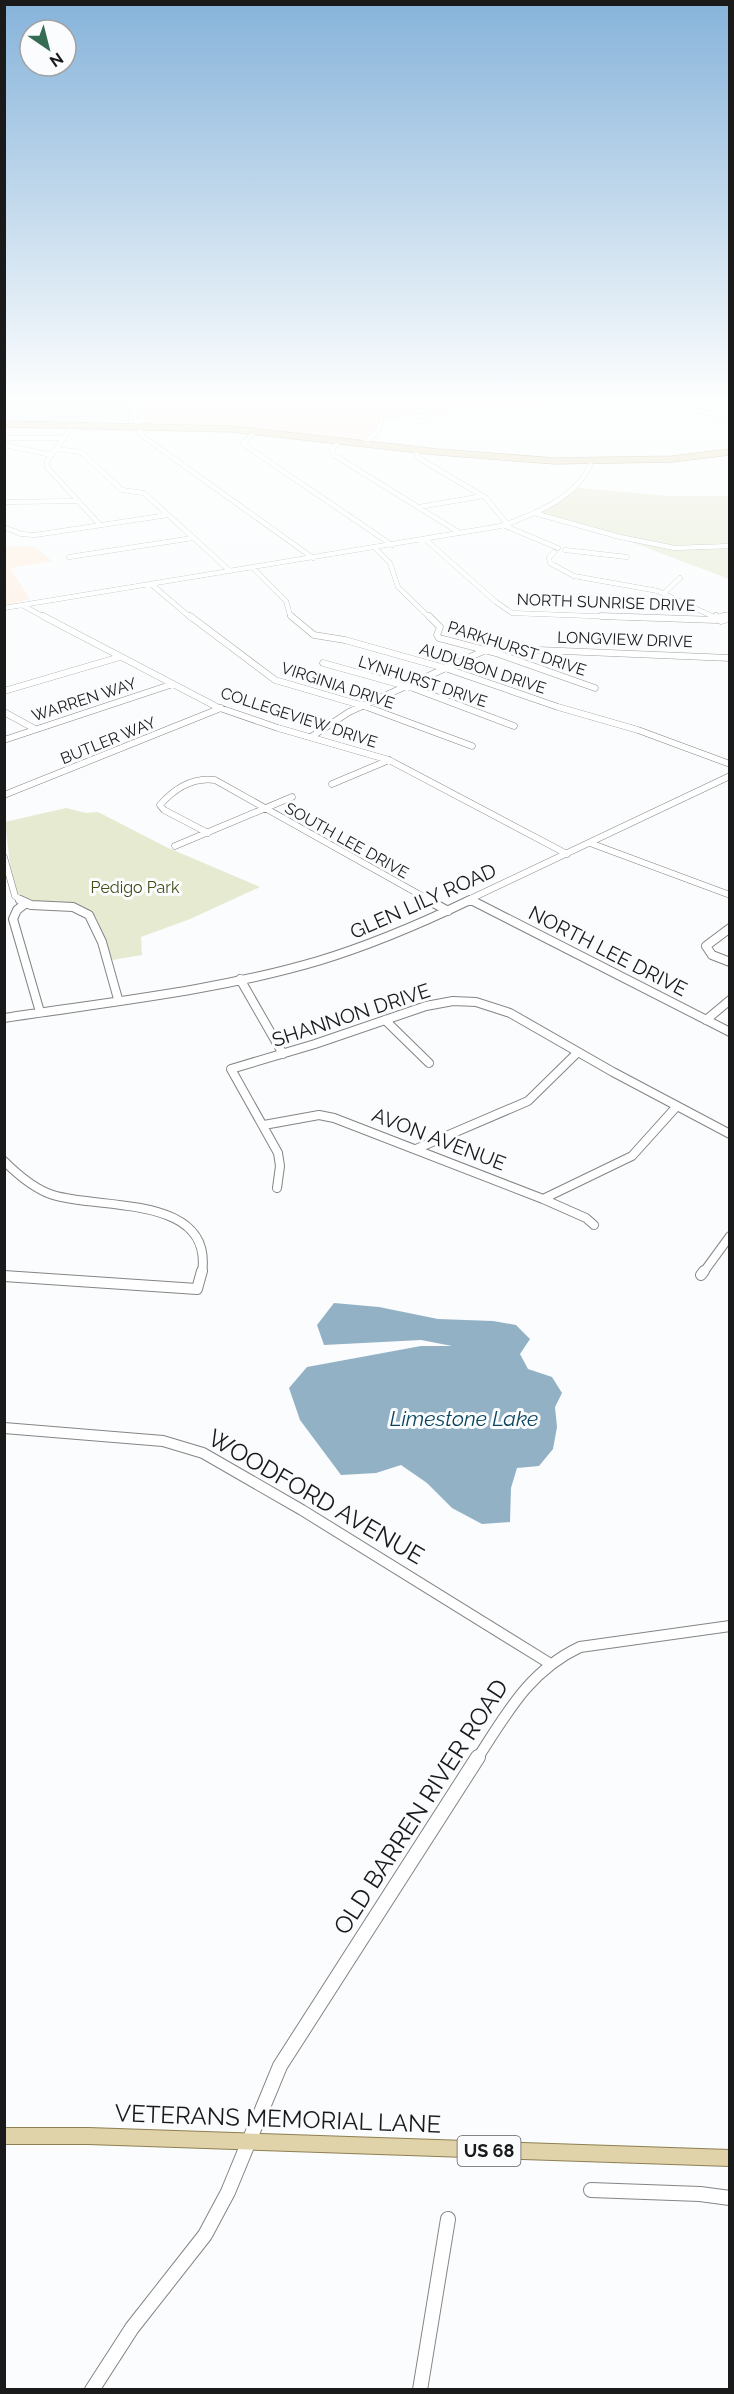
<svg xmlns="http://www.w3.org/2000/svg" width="734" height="2394" font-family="Raleway,sans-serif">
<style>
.built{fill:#e9f0f8}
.education{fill:#fdefe1}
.green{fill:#e5ead1}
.water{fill:#93b1c5}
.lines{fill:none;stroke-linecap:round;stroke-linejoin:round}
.minor-far4-casing{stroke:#838586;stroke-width:5}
.minor-far3-casing{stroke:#838586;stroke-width:7}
.minor-far2-casing{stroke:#838586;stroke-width:10}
.minor-far1-casing{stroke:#838586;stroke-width:12}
.minor-casing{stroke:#838586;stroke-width:16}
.major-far1-casing{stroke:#8e7f52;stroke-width:7}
.major-casing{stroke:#8e7f52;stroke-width:18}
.minor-far4{stroke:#fff;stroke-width:4.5}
.minor-far3{stroke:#fff;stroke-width:6}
.minor-far2{stroke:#fff;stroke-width:8}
.minor-far1{stroke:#fff;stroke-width:10}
.minor{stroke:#fff;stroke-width:14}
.major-far1{stroke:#e1d3a9;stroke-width:6}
.major{stroke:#e1d3a9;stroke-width:16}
.labels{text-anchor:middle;stroke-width:6;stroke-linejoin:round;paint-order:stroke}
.far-street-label{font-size:16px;fill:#1a1a1b;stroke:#fafcfd}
.far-park-label{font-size:16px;fill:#454c18;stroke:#fafcfd}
.shield{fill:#fafcfd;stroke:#5d5e5f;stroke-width:1.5}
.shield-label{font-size:18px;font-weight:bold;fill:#1a1a1b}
.street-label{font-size:20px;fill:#1a1a1b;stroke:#fafcfd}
.water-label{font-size:21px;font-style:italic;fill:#0c4561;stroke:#fafcfd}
.near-street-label{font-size:24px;fill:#1a1a1b;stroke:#fafcfd}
</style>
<rect width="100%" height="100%" fill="#fafcfd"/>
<!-- built -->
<path class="built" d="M 5,400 L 131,400 L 130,422 L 5,422 Z"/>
<!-- education -->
<path class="education" d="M 138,400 L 383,400 L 375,430 L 364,439 L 359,440 L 244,428 L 144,423 L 138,416 Z
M 387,400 L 615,400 L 613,404 L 561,403 L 542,407 L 457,409 L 436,419 L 382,418 Z
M 5,546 L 36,547 L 52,561 L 10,568 L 30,599 L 5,605 Z"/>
<!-- green -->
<path class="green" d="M 578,488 L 670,496 L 729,496 L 729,579 L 629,541 L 535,515 Z
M 66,808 L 86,813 L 98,812 L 166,847 L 260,887 L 190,919 L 141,937 L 142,955 L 112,960 L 97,919 C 85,897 56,907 35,903 C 29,902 23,898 17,895 L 10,865 L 5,822 Z"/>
<!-- water -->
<path class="water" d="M 334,1303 L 379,1307 L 438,1319 L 493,1321 L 516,1325 L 530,1339 L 520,1354 L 528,1369 L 552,1377 L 562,1393 L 555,1407 L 557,1427 L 553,1449 L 539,1466 L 517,1468 L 511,1488 L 510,1522 L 482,1524 L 452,1508 L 427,1483 L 401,1465 L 376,1473 L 341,1475 L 300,1420 L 289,1388 L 307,1367 L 421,1346 L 452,1346 L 421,1340 L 324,1345 L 317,1325 Z"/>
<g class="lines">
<defs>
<path id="minor-far4" d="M 134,400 L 135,417 L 141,435 L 313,558
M 646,405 L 677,407 L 730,417
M 383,415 L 428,416 L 435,400
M 73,425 L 47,461 L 47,467 L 100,525
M 255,431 L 243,444 L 392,545
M 4,438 L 64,438
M 341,440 L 332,449 L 334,455 L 460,533
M 365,442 L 379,430 L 387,400
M 4,445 L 52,455
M 416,448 L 417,457 L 486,498 L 507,524
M 57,449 L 81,452 L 122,490 L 144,493 L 230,571
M 4,502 L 78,501
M 419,507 L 483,496
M 534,513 L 620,537 L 675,548 L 730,546
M 503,525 L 558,548
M 4,527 L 21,534 L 35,535 L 168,515
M 425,539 L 496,602 L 512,613 L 645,618
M 375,548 L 390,563 L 398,587 L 430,618
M 565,550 L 627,557
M 554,552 L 549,558 L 550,563 L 574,576 L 658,591 L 714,617
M 69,557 L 193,538
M 253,568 L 286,601 L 290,615 L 293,618
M 151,584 L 191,618
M 664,593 L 680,578
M 22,605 L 46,618
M 4,608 L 501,526 C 533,515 579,497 591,462
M 724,616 L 726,618
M 714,618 L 730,614"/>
<path id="minor-far3" d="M 43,616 L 217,707 L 278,728 L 389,760 L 567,854
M 190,616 L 275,680 L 367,707 L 472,746
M 291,616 L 314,635 L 345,640 L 448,669 L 558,707 L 638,730 L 730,764
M 429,616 L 440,627 L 437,635 L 439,638 L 496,653 L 595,688
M 601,616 L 716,620
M 716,616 L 714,618 L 721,621 L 728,619 L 724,616
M 323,663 L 413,688 L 514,726
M 4,691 L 120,657
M 4,712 L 35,729
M 311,737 L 349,712 L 490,648 L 730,658
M 4,740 L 173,684
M 332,784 L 389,760
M 4,795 L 221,708
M 208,833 L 164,810 L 160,805 C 174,789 193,777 215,780 L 431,901
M 590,843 L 730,895
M 175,846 L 292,797
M 4,857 L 15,896 L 22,901
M 471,900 L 474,901
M 466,901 L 730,776"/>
<path id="minor-far2" d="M 20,900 L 31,905 L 73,907 L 89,915 L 102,942 L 118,999
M 428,900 L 448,911
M 471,900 L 730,1032
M 26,903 L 17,910 L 13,919 L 40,1012
M 730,928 L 706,946 L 712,955 L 730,962
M 240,979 L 283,1054
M 4,1018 C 108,1002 216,991 318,961 C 371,945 420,924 470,900
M 385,1020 L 429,1063
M 706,1020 L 730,1000
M 264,1125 L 319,1115 L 334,1118 L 543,1199 L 586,1218 L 594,1225
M 416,1149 L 528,1101 L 578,1052
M 4,1161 C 18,1175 34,1189 53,1195 C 101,1210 214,1194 202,1273
M 277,1188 L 280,1166 L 278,1153 L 231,1069 L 315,1044 L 426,1006 L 453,1001 L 476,1002 L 510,1013 L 613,1072 L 730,1134
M 543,1199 L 632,1156 L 677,1106
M 703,1273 L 730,1236"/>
<path id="minor-far1" d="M 701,1275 L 704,1271
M 4,1276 L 197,1289 L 202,1271
M 4,1428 L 163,1441 L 203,1453 L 302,1510 L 549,1663
M 477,1759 C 507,1713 529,1671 580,1647 L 730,1626"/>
<path id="minor" d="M 591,2190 L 700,2194 L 730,2198
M 92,2390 L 132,2328 L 205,2235 L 228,2192 L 280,2066 L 478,1757
M 420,2390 L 448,2219"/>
<path id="major-far1" d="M 4,424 L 231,429 L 438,452 L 555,461 L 672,459 L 730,452"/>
<path id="major" d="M 4,2136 L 88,2136 L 730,2158"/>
</defs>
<!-- minor-far4 casing -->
<use href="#minor-far4" class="minor-far4-casing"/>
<!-- minor-far3 casing -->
<use href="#minor-far3" class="minor-far3-casing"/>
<!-- minor-far2 casing -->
<use href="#minor-far2" class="minor-far2-casing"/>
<!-- minor-far1 casing -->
<use href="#minor-far1" class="minor-far1-casing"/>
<!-- minor casing -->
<use href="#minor" class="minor-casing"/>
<!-- major-far1 casing -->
<use href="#major-far1" class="major-far1-casing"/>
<!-- major casing -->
<use href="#major" class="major-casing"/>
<!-- minor-far4 -->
<use href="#minor-far4" class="minor-far4"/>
<!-- minor-far3 -->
<use href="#minor-far3" class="minor-far3"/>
<!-- minor-far2 -->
<use href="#minor-far2" class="minor-far2"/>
<!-- minor-far1 -->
<use href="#minor-far1" class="minor-far1"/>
<!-- minor -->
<use href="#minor" class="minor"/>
<!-- major-far1 -->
<use href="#major-far1" class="major-far1"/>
<!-- major -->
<use href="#major" class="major"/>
</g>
<!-- sky -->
<linearGradient id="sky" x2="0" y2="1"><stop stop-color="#86b3da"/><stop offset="0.54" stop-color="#fdfefe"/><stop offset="1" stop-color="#fdfefe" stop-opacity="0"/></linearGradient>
<rect width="734" height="735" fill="url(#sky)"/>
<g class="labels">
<!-- far-street labels -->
<g class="far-street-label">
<text transform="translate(606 602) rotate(2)" y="6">NORTH SUNRISE DRIVE</text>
<text transform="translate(625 639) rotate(2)" y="6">LONGVIEW DRIVE</text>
<text transform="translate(517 648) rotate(18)" y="6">PARKHURST DRIVE</text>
<text transform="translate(483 668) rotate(18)" y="6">AUDUBON DRIVE</text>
<text transform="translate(423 681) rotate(18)" y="6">LYNHURST DRIVE</text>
<text transform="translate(338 685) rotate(18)" y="6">VIRGINIA DRIVE</text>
<text transform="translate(84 699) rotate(-18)" y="6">WARREN WAY</text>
<text transform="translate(299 717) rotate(18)" y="6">COLLEGEVIEW DRIVE</text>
<text transform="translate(108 740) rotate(-22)" y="6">BUTLER WAY</text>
<text transform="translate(347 840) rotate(29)" y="6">SOUTH LEE DRIVE</text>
</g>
<!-- far-park labels -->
<g class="far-park-label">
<text x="135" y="893">Pedigo Park</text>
</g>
<!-- shield labels -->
<rect class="shield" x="457.5" y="2136" width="63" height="30" rx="4.5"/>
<g class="shield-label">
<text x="489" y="2157">US 68</text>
</g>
<!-- street labels -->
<g class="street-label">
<text transform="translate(423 901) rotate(-24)" y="7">GLEN LILY ROAD</text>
<text transform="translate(608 951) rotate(27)" y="7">NORTH LEE DRIVE</text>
<text transform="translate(351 1015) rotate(-18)" y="7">SHANNON DRIVE</text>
<text transform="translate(439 1139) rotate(21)" y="7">AVON AVENUE</text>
</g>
<!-- water labels -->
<g class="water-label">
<text x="464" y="1426">Limestone Lake</text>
</g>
<!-- near-street labels -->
<g class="near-street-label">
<text transform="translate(316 1497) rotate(30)" y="8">WOODFORD AVENUE</text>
<text transform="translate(421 1807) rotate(-57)" y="8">OLD BARREN RIVER ROAD</text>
<text transform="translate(278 2119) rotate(2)" y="8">VETERANS MEMORIAL LANE</text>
</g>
</g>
<!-- border -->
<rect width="734" height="2394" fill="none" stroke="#1a1a1b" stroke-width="12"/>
<!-- north arrow -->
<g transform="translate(48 48) rotate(145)"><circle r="28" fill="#fafcfd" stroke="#a0a2a3" stroke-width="1.5"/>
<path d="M0-4.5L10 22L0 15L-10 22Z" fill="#356c53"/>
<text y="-9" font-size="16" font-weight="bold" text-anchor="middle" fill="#1a1a1b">N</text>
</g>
</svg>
